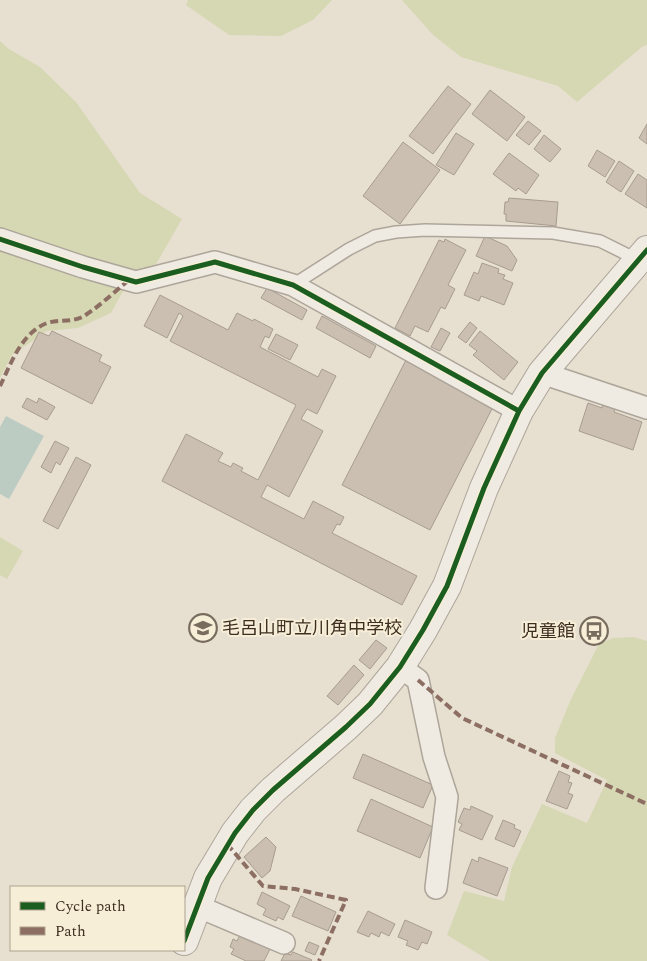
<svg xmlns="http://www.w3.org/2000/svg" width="647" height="961" font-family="Spectral,'Noto Sans JP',serif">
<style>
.green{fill:#d6d7b3}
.water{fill:#bcccc2}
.building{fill:#cbbfb2;stroke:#a89c90}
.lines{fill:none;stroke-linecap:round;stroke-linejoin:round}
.service-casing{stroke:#ada599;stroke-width:14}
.minor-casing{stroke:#ada599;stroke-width:24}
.tertiary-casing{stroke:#ada599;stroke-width:30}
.service{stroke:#efebe3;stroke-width:11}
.minor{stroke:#efebe3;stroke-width:21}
.tertiary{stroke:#efebe3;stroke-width:28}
.quiet{stroke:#8d6e63;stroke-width:4;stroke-dasharray:8 4;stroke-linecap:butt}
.cycleway-casing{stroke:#f7eed8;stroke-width:8}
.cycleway{stroke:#1b5e20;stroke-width:5}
.labels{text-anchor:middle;stroke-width:4;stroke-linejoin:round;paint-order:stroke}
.poi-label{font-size:18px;fill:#3d2e20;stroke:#f7eed8;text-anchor:start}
</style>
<rect width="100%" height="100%" fill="#e7e0d1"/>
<!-- green -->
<path class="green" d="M 188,0 L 332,0 L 313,20 L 281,36 L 229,35 L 186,5 Z
M 402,0 L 647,0 L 647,45 L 643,46 L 577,102 L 558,86 L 461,57 L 433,35 Z
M 0,41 L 9,49 L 40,67 L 76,102 L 140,193 L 182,219 L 155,266 L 127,284 L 111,313 L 78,328 L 47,331 L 12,355 L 0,378 Z
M 0,537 L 23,551 L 7,579 L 0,575 Z
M 634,637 L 647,641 L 647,961 L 490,961 L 447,935 L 464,891 L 504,901 L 512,867 L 542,804 L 587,823 L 607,780 L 555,753 L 555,738 L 571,699 L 599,644 L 613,638 Z"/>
<!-- water -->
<path class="water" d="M 6,416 L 44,436 L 9,499 L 0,494 L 0,427 Z"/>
<!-- building -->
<path class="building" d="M 448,86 L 471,104 L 433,154 L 409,136 Z
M 490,90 L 525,117 L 507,141 L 472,114 Z
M 528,121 L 541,131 L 529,145 L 516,135 Z
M 647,124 L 647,144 L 639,138 Z
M 456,133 L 474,144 L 454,175 L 436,165 Z
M 544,135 L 561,149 L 550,162 L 534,149 Z
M 403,142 L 440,170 L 400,224 L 363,196 Z
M 597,150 L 615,161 L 605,177 L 588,166 Z
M 509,153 L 539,175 L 526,194 L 518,188 L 516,191 L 493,174 Z
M 619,161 L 634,171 L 621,192 L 606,182 Z
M 638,174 L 647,180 L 647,208 L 625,194 Z
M 509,198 L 558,202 L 556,226 L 506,221 L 506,214 L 504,214 L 505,202 L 508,202 Z
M 485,236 L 507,246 L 517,260 L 512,271 L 476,256 Z
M 445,239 L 466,250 L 448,285 L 455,289 L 445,309 L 441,307 L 428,332 L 415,326 L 410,336 L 395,328 L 439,240 L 444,242 Z
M 482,263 L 499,269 L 498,273 L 505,275 L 503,279 L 513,283 L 504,305 L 481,296 L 479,301 L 464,295 L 474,272 L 478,274 Z
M 267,288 L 307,310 L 302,320 L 261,298 Z
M 160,295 L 228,330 L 237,313 L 253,321 L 254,319 L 273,329 L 269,338 L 265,336 L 260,347 L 318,377 L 322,369 L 336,376 L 317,414 L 307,409 L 301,419 L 323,431 L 289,497 L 267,485 L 261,497 L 304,519 L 313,501 L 344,517 L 340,525 L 337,524 L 332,533 L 417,576 L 402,605 L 162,481 L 186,434 L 223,453 L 218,461 L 231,467 L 233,463 L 243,468 L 241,471 L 258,480 L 296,405 L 170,341 L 183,316 L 179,313 L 167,338 L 144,326 Z
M 322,316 L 376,346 L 370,358 L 316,328 Z
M 470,322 L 477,328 L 466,343 L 458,337 Z
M 441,328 L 450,333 L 440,351 L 431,347 Z
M 52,331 L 102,355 L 99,361 L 111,367 L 92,404 L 21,368 L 39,332 L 49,336 Z
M 480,331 L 518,362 L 504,380 L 473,355 L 477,351 L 469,345 Z
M 276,334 L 298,345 L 290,360 L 268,349 Z
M 406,360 L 494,405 L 430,530 L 342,485 Z
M 27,398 L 37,403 L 39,398 L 55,407 L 47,420 L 22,407 Z
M 588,403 L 602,408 L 603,403 L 616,407 L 614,412 L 642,422 L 633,450 L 579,431 Z
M 55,441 L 69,448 L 60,465 L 56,462 L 51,473 L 41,467 Z
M 76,457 L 91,465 L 58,529 L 43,521 Z
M 376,640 L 387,648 L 370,669 L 359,660 Z
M 354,665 L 364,675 L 338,705 L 327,696 Z
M 363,754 L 433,785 L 423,808 L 353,778 Z
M 559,771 L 570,776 L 568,782 L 572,783 L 568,793 L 573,795 L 567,809 L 546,801 Z
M 371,799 L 433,827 L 420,858 L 357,831 Z
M 471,806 L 493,816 L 482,840 L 459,830 L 462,824 L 458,822 L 464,808 L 470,810 Z
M 503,820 L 515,825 L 514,828 L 521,831 L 514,847 L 495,839 Z
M 266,837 L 276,847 L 270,871 L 262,878 L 244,857 Z
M 479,857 L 508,868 L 497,896 L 463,883 L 472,859 L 478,862 Z
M 262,892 L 290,906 L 283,920 L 278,917 L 276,921 L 263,915 L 266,909 L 257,904 Z
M 301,896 L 336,912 L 328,931 L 292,916 Z
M 368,911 L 395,924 L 389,936 L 381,932 L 379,937 L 371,933 L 369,937 L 357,932 Z
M 405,920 L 432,932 L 427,944 L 422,942 L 418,950 L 406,945 L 408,941 L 398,937 Z
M 240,935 L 270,949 L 264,961 L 246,961 L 231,954 L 234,949 L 230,947 L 233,939 L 237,941 Z
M 309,942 L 319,946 L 315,955 L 305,951 Z
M 293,952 L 312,960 L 311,961 L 281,961 L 285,953 L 291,955 Z"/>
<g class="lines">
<defs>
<path id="service" d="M 293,285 L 349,249 L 375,236 L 396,232 L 425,230 L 553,233 L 600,241 L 638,260"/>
<path id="minor" d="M 0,239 L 83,267 L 136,282 L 215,262 L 293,285 L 519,411
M 542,373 L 647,408
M 400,667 L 418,680 L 434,757 L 447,797 L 436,888
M 197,906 L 284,943"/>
<path id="tertiary" d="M 184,941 L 208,878 L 235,833 L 253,810 L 273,790 L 346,727 L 370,704 L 400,667 L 423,630 L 447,586 L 484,488 L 519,411 L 542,373 L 647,250"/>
</defs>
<!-- service casing -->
<use href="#service" class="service-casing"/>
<!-- minor casing -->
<use href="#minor" class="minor-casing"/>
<!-- tertiary casing -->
<use href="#tertiary" class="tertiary-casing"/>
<!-- service -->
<use href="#service" class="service"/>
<!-- minor -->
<use href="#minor" class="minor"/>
<!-- tertiary -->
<use href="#tertiary" class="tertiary"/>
<!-- quiet -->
<path class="quiet" d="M 0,386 C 11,364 21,333 47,323 C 59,319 72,323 84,316 C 100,306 114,292 129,280
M 418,680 L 462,718 L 647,804
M 227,844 L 263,886 L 295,889 L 346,900 L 319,961"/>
<defs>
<path id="cycleway" d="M 0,239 L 83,267 L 136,282 L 215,262 L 293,285 L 519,411
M 184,941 L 208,878 L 235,833 L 253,810 L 273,790 L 346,727 L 370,704 L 400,667 L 423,630 L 447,586 L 484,488 L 519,411 L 542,373 L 647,250"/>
</defs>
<!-- cycleway casing -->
<use href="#cycleway" class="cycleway-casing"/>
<!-- cycleway -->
<use href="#cycleway" class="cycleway"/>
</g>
<!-- icons -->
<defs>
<symbol id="school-ring" viewBox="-11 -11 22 22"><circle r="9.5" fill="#f7eed8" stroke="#786c5e" stroke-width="1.5"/><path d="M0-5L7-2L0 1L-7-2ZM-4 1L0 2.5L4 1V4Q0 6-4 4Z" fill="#786c5e"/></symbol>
<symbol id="bus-ring" viewBox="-11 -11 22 22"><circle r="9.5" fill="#f7eed8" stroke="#786c5e" stroke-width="1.5"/><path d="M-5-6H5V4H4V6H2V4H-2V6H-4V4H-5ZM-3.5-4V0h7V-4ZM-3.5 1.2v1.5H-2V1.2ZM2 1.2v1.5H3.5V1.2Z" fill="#786c5e"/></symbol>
</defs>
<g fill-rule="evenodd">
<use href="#school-ring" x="187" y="612" width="32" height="32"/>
<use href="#bus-ring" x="578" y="615" width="32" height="32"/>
</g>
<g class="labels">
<!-- poi labels -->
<g class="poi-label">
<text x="222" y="634">毛呂山町立川角中学校</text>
<text x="575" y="637" text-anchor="end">児童館</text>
</g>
</g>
<!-- legend -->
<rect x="10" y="886" width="175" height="65" fill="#f7eed8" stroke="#ada18e"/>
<rect x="20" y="902" width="25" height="8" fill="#1b5e20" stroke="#ada18e"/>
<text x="55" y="911" font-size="15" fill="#3d2e20">Cycle path</text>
<rect x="20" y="927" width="25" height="8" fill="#8d6e63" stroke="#ada18e"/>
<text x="55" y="936" font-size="15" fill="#3d2e20">Path</text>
</svg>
